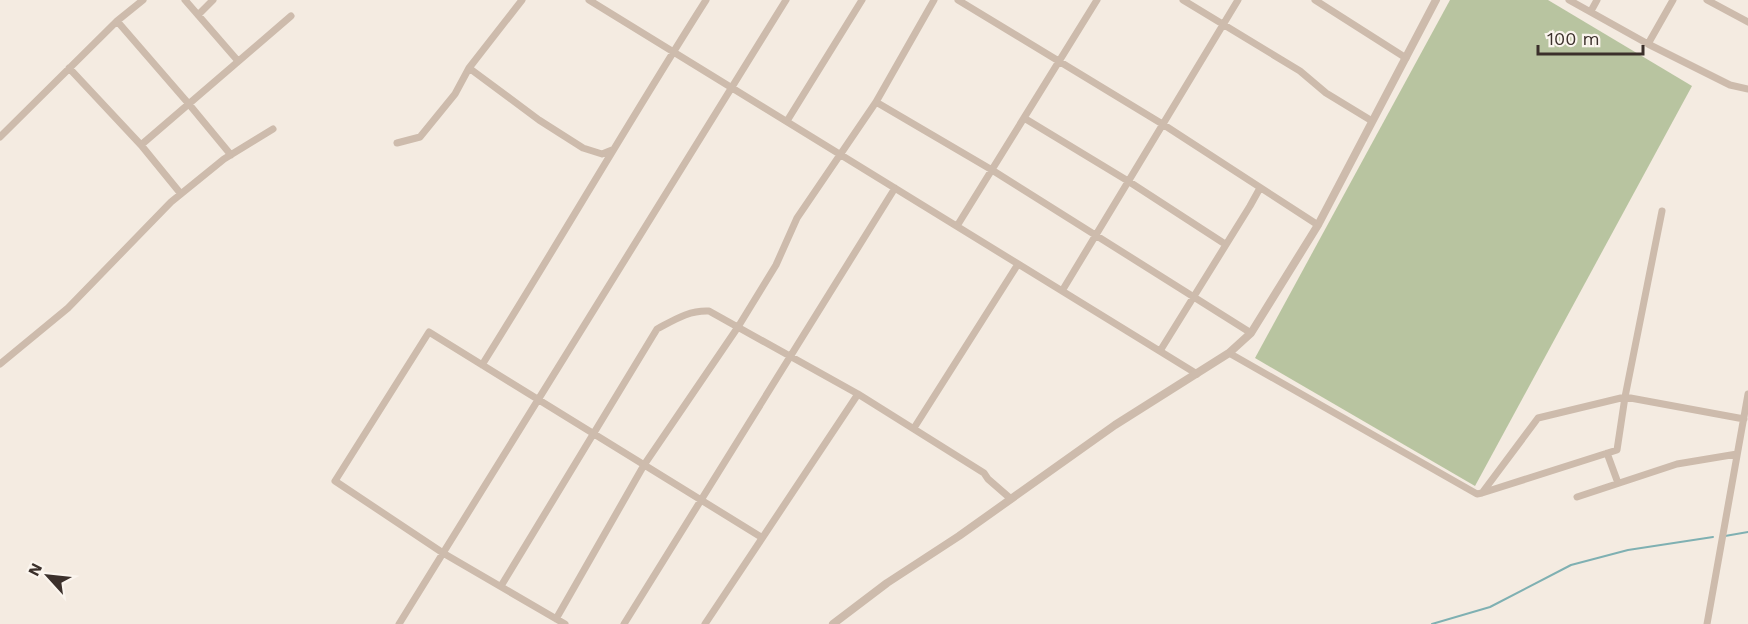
<svg xmlns="http://www.w3.org/2000/svg" width="1748" height="624" font-family="'Work Sans',sans-serif">
<style>
.green{fill:#b8c4a0}
.lines{fill:none;stroke-linecap:round;stroke-linejoin:round}
.stream{stroke:#7fb0b2;stroke-width:2}
.minor{stroke:#cdbbac;stroke-width:7}
.tertiary{stroke:#cdbbac;stroke-width:8}
</style>
<rect width="100%" height="100%" fill="#f4ebe1"/>
<!-- green -->
<path class="green" d="M 1450,0 L 1548,0 L 1692,86 L 1475,486 L 1255,358 Z"/>
<g class="lines">
<!-- stream -->
<path class="stream" d="M 1725,536 L 1748,532
M 1432,624 L 1490,607 L 1571,565 L 1628,550 L 1713,537"/>
<!-- minor -->
<path class="minor" d="M 185,0 L 238,61
M 589,0 L 1197,374
M 958,0 L 1164,125 L 1318,225
M 1183,0 L 1300,71 L 1326,93 L 1372,121
M 1315,0 L 1406,58
M 1569,0 L 1648,44 L 1730,85 L 1748,89
M 1707,0 L 1748,22
M 1591,11 L 1597,0
M 198,15 L 213,0
M 117,21 L 188,103 L 231,155
M 1648,44 L 1673,0
M 69,68 L 141,145
M 469,68 L 539,120 L 583,148 L 602,154 L 612,150
M 876,102 L 992,170 L 1251,333
M 1024,118 L 1128,181 L 1225,244
M 787,121 L 862,0
M 0,137 L 117,21 L 143,0
M 397,143 L 420,137 L 455,94 L 469,68 L 522,0
M 181,194 L 141,145 L 291,16
M 957,226 L 1097,0
M 1062,291 L 1238,0
M 1160,351 L 1250,206 L 1260,188
M 1229,353 L 1477,494 L 1482,493 L 1538,418 L 1625,397 L 1744,419
M 0,364 L 68,308 L 171,202 L 224,159 L 273,129
M 482,365 C 558,244 629,121 706,0
M 914,428 L 1018,264
M 1607,453 L 1618,483
M 1482,493 L 1617,450 L 1625,397 L 1662,211
M 1577,497 L 1677,464 L 1737,454
M 501,586 L 657,329 C 674,320 689,310 709,311 L 858,394 L 984,473 L 988,479 L 1011,499
M 556,619 L 644,465 L 738,327 L 776,265 L 797,218 L 876,102 L 934,0
M 399,624 L 786,0
M 565,624 L 443,553 L 335,481 L 429,332 L 761,537
M 624,624 L 895,188
M 705,624 L 858,394
M 1707,624 L 1748,394"/>
<!-- tertiary -->
<path class="tertiary" d="M 833,624 L 887,583 L 959,536 L 1115,425 L 1229,353 L 1251,333 L 1318,225 L 1436,0"/>
</g>
<!-- north arrow -->
<g transform="translate(48 576) rotate(297)" stroke="#fbf5ee" stroke-width="4.5" paint-order="stroke">
<path d="M0-4.5L10 22L0 15L-10 22Z" fill="#3b302b"/>
<text y="-9" font-size="16" font-weight="bold" text-anchor="middle" fill="#3b302b">N</text>
</g>
<!-- scale -->
<path d="M1538 45v9h105v-9" fill="none" stroke="#3b302b" stroke-width="3"/>
<text x="1547" y="45" font-size="18" fill="#3b302b" stroke="#fbf5ee" stroke-width="4.5" paint-order="stroke">100 m</text>
</svg>
